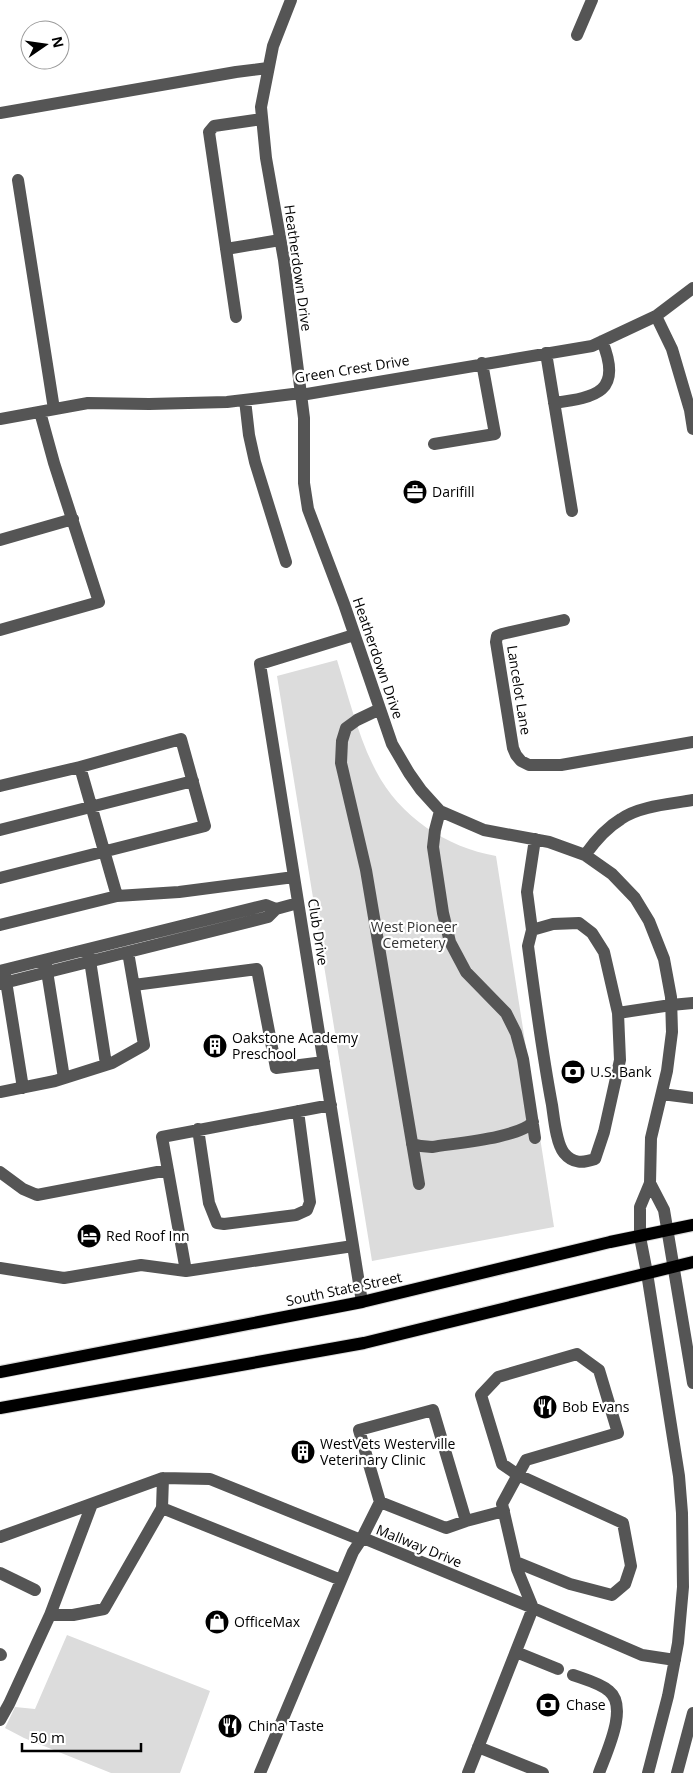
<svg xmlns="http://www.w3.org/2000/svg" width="693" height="1773" font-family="'Open Sans',sans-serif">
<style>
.green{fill:#dcdcdc}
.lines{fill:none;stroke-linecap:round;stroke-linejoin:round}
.major-casing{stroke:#dbdbdb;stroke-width:14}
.minor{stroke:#555;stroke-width:12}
.major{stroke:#000;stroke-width:12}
.labels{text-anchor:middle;stroke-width:4.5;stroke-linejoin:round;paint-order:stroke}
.street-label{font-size:14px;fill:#000;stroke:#fff}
.poi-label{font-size:14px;fill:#000;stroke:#fff;text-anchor:start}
.park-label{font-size:14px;fill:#333;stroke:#fff}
</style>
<rect width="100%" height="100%" fill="#fff"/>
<!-- green -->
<path class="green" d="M 337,660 C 348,695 359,739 376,771 C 400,817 446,847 496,856 L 554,1227 L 372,1261 L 277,676 Z
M 67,1635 L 210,1691 L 180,1773 L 111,1773 L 24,1738 L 5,1728 L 15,1707 L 35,1709 Z"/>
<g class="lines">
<defs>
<path id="major" d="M 0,1372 L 362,1302 L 610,1242 L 693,1225
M 0,1408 L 364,1343 L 693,1262"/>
</defs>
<!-- major casing -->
<use href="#major" class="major-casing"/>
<!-- minor -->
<path class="minor" d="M 291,0 L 273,46 L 261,107 L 266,158 L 284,260 L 304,418 L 304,483 L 308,509 L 344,604 L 392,744 L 409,773 L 421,790 L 440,811 L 484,830 L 549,842 L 585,855 L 612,874 L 635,898 L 649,921 L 664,959 L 671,997 L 672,1032 L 667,1071 L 651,1138 L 650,1183 L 640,1207 L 640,1237 L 647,1273 L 679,1476 L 682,1513 L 683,1587 L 678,1643 L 668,1696 L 648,1773
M 577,35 L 592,0
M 0,113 L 236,72 L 268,68
M 18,180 L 54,409
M 226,249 L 280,240
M 656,316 L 672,349 L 690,410 L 693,429
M 236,317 L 209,132 L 214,126 L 262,119
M 546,353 L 572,511
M 245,400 L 249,435 L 255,462 L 286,562
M 554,403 C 597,397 623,392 602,341
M 0,419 L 88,403 L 149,404 L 227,402 L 293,394 L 307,394 L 592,346 L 656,316 L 693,288
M 434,444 L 495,434 L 482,363
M 0,540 L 73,519
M 564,620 L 502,634 L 497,636 L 496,642 L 513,748 L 516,755 L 521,761 L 529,765 L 561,765 L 693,742
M 0,630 L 99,602 L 54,463 L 40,412
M 354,635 L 260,664 L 362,1302
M 380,709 L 357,720 L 346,728 L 342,741 L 341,763 L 366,870 L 419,1184
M 0,786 L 80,767 L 117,896
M 440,811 L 435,830 L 433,847 L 443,913 L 450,942 L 466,972 L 506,1013 L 516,1033 L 523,1059 L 535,1138
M 0,830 L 193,781
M 585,855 C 595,841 606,828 621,819 C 639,806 671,804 693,800
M 0,878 L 205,826 L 181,739 L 80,767
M 579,923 L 592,933 L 604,952 L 618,1013 L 620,1060 L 604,1132 L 595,1159 C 583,1163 573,1164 564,1153 C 556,1143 554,1118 552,1105 C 542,1052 535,999 528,946 L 532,930 L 553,924 Z
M 0,925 L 117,896 L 179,892 L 294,877
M 532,930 L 527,892 L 535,839
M 89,954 L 106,1064
M 46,965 L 64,1078
M 0,971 L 266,905 L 276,909
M 5,975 L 23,1088
M 0,984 L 268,917 L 276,909 L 298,903
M 134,985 L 257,969 L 276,1068 L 324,1062
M 618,1013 L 671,1005 L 693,1003
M 0,1092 L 55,1081 L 112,1063 L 144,1045 L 128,952
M 662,1094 L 693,1098
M 331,1105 L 162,1137 L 186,1271 L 353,1246
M 198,1129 L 209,1203 L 217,1223 L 224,1224 L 296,1215 L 307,1210 L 310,1202 L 298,1111
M 412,1144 L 421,1146 L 432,1147 C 455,1143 519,1138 533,1122
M 0,1172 L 23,1189 L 37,1195 L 168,1170
M 650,1183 L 664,1210 L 693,1383
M 0,1268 L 64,1278 L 141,1265 L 186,1271
M 163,1478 L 162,1508 L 341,1580
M 466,1521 L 446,1528 L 380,1502 L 359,1430 L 433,1410 L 466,1521 L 504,1511
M 0,1537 L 163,1478 L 210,1479 L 361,1540 L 380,1502
M 0,1573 L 35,1590
M 50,1615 L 92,1504
M 516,1652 L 558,1669
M 0,1654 L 1,1655
M 573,1675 C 584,1679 600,1683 609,1691 C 629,1707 606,1753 599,1773
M 0,1720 L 9,1704 L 50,1615 L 73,1615 L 104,1609 L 162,1508
M 478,1747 L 543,1773
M 260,1773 L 353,1552 L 361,1540 L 368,1540 L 533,1608 L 642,1655 L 675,1660
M 468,1773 L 533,1608 L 517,1569 L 502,1504 L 526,1460 L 618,1433 L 599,1370 L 577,1354 L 498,1377 L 481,1395 L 502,1464 L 518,1475 L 623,1523 L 631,1566 L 625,1584 L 612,1595 L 570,1584 L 516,1562
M 677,1773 L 693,1713"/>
<!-- major -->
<use href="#major" class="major"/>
</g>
<!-- icons -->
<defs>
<symbol id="office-disc" viewBox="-11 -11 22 22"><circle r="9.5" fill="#000" stroke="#fff"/><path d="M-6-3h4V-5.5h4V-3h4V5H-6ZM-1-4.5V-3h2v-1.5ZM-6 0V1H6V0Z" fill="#fff"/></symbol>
<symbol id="building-disc" viewBox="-11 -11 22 22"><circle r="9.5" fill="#000" stroke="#fff"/><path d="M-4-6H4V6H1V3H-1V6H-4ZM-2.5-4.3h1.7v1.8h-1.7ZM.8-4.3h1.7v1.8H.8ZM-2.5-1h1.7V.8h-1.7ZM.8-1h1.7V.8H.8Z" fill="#fff"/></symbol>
<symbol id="bank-disc" viewBox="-11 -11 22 22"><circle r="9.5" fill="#000" stroke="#fff"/><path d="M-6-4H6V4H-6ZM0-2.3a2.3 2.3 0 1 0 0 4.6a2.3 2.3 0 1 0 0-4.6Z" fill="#fff"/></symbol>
<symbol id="hotel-disc" viewBox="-11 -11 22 22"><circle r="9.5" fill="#000" stroke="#fff"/><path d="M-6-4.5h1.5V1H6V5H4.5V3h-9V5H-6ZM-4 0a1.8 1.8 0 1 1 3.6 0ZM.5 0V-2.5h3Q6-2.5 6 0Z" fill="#fff"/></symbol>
<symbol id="restaurant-disc" viewBox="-11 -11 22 22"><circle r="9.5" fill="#000" stroke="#fff"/><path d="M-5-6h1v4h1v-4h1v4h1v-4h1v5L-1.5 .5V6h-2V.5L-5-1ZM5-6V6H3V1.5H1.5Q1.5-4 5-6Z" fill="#fff"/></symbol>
<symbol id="shop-disc" viewBox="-11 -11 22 22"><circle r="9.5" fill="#000" stroke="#fff"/><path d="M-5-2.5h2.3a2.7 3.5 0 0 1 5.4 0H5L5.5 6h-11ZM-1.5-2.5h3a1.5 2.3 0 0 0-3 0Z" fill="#fff"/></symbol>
</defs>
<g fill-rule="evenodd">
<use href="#office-disc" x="401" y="478" width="28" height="28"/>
<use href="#building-disc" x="201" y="1032" width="28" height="28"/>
<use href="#bank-disc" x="559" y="1058" width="28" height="28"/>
<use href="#hotel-disc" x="75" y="1222" width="28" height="28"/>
<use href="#restaurant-disc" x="531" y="1393" width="28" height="28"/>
<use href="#building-disc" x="289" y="1438" width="28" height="28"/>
<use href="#shop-disc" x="203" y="1608" width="28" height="28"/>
<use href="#bank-disc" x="534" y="1691" width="28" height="28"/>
<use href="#restaurant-disc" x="216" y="1712" width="28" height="28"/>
</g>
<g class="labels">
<!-- street labels -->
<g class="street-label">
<text transform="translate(298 268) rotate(82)" y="5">Heatherdown Drive</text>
<text transform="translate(352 369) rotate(-9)" y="5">Green Crest Drive</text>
<text transform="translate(378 658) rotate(71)" y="5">Heatherdown Drive</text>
<text transform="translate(519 690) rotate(81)" y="5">Lancelot Lane</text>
<text transform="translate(318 932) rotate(81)" y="5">Club Drive</text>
<text transform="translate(344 1289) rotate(-12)" y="5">South State Street</text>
<text transform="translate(419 1546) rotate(22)" y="5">Mallway Drive</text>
</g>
<!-- poi labels -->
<g class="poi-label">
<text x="432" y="497">Darifill</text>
<text x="232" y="1043">Oakstone Academy<tspan x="232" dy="16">Preschool</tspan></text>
<text x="590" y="1077">U.S. Bank</text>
<text x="106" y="1241">Red Roof Inn</text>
<text x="562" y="1412">Bob Evans</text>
<text x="320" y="1449">WestVets Westerville<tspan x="320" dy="16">Veterinary Clinic</tspan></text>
<text x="234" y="1627">OfficeMax</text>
<text x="566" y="1710">Chase</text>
<text x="248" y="1731">China Taste</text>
</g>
<!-- park labels -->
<g class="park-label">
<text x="414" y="932">West Pioneer<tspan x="414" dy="16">Cemetery</tspan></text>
</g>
</g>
<!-- north arrow -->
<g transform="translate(45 45) rotate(77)"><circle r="24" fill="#ffffff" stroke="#999999"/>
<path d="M0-4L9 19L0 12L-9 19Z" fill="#000000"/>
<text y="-8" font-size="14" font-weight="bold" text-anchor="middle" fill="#000000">N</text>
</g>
<!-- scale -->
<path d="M22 1743v8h119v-8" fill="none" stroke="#000000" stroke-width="2.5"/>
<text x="30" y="1743" font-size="15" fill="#000000" stroke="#ffffff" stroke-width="4" paint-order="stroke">50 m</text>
</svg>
